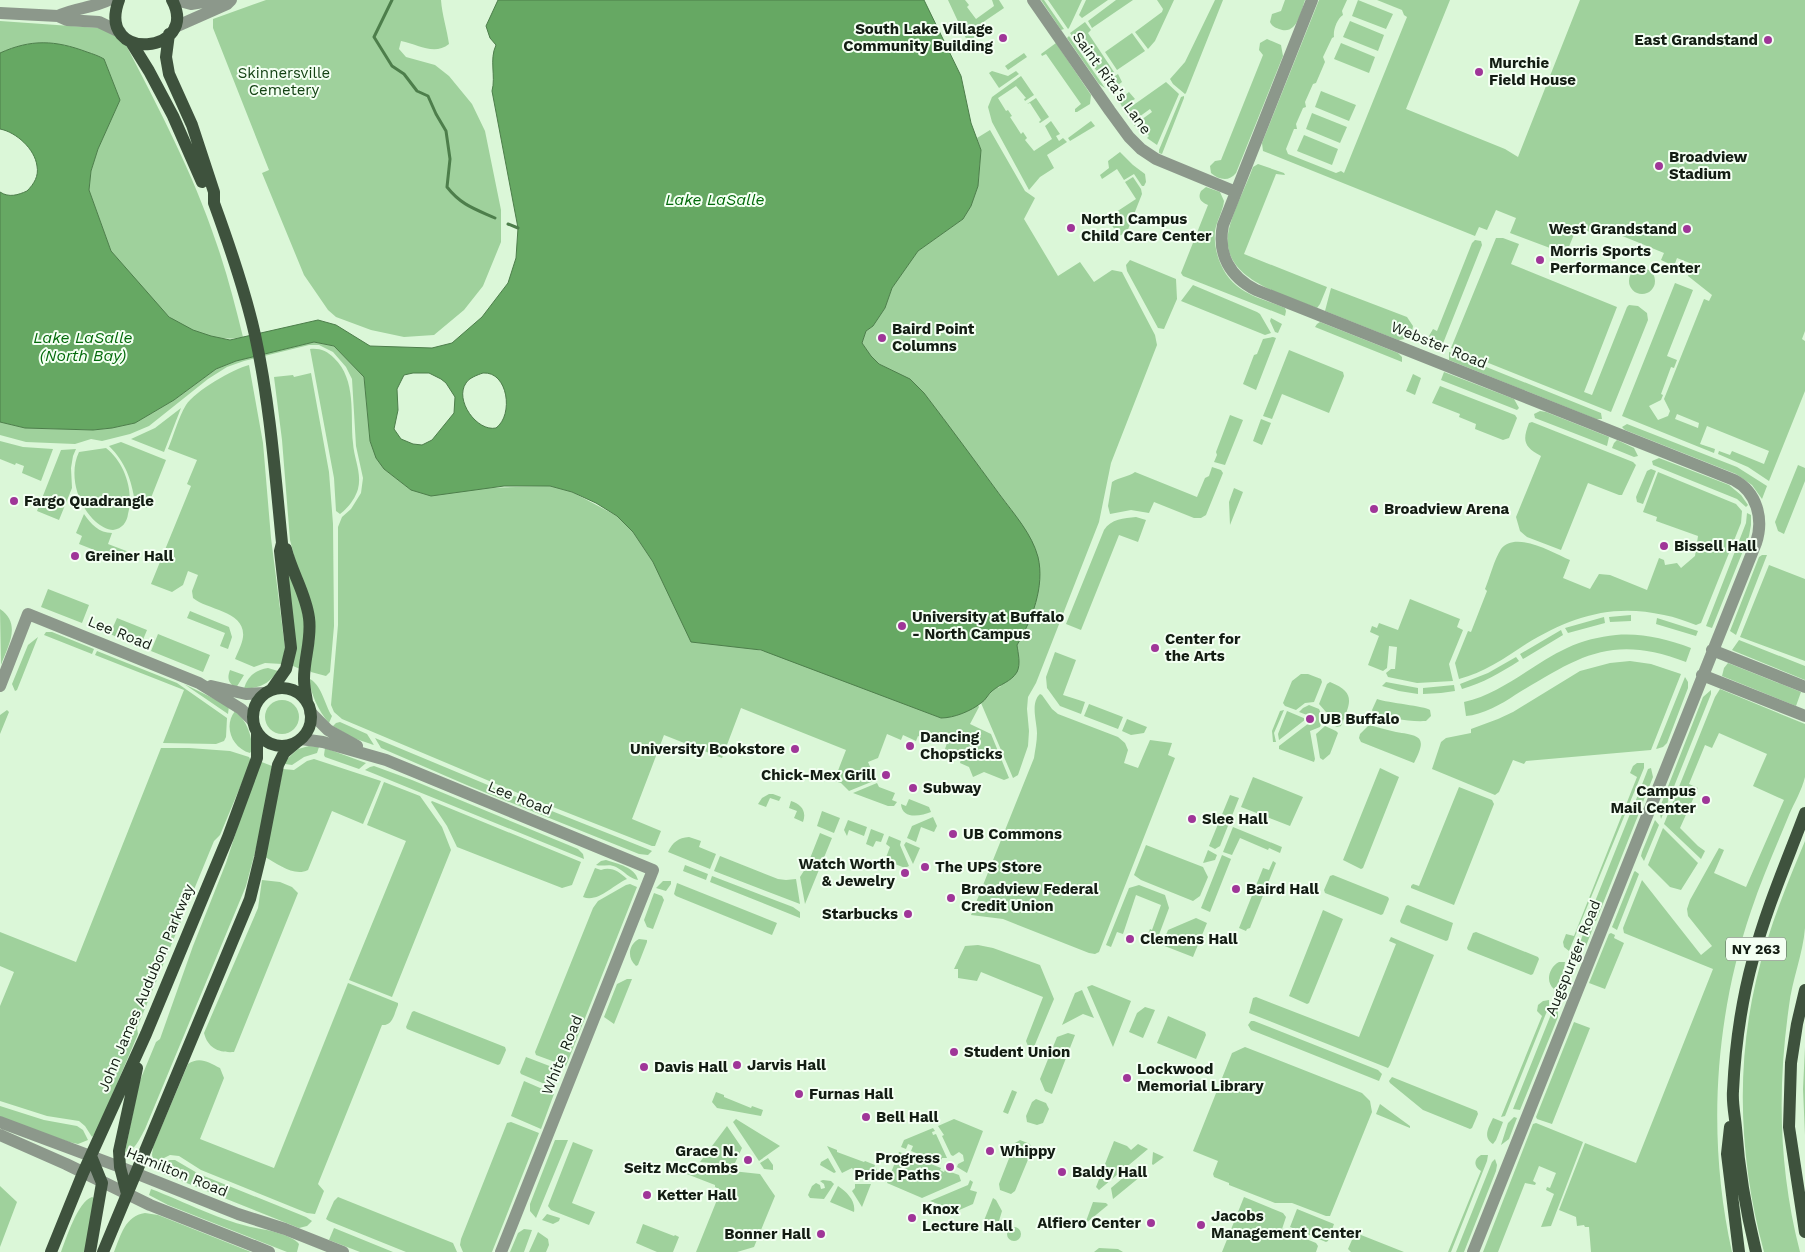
<svg xmlns="http://www.w3.org/2000/svg" width="1805" height="1252" font-family="'Work Sans',sans-serif">
<style>
.green{fill:#9fd19c;fill-rule:evenodd}
.water{fill:#66a863;stroke:#4d7e4b;fill-rule:evenodd}
.lines{fill:none;stroke-linecap:round;stroke-linejoin:round}
.stream{stroke:#4d7e4b;stroke-width:3}
.minor{stroke:#8c988b;stroke-width:12}
.major{stroke:#3e523d;stroke-width:12}
.poi-dot{fill:#9f3698;stroke:#f3fff2;stroke-width:2}
.labels{text-anchor:middle;stroke-width:4;stroke-linejoin:round;paint-order:stroke}
.shield{fill:#f3fff2;stroke:#566156;stroke-width:1}
.shield-label{font-size:14px;font-weight:bold;fill:#131d13}
.poi-label{font-size:15px;font-weight:bold;fill:#131d13;stroke:#f3fff2;text-anchor:start}
.park-label{font-size:15px;fill:#134213;stroke:#f3fff2}
.street-label{font-size:15px;fill:#131d13;stroke:#f3fff2}
.water-label{font-size:16px;font-style:italic;fill:#026a0a;stroke:#f3fff2}
</style>
<rect width="100%" height="100%" fill="#dbf7d8"/>
<!-- green -->
<path class="green" d="M 266,0 L 441,0 C 442,15 447,29 449,44 C 434,56 418,44 401,41 L 399,49 L 406,57 L 435,65 L 449,76 L 472,104 L 485,131 L 501,210 L 501,242 L 483,286 L 464,310 L 434,335 L 404,337 L 371,330 L 336,317 L 328,310 L 304,275 L 262,173 L 269,170 L 213,28 L 213,19 Z
M 948,0 L 965,0 L 969,5 L 967,7 L 976,19 L 994,6 L 992,0 L 999,0 L 1004,8 L 976,27 L 973,42 L 969,45 Z
M 1041,0 L 1044,0 L 1064,29 L 1061,30 Z
M 1048,0 L 1082,0 L 1069,28 L 1068,29 Z
M 1086,0 L 1108,0 L 1082,18 L 1079,15 Z
M 1116,0 L 1133,0 L 1092,28 L 1088,21 Z
M 1157,0 L 1174,0 L 1155,41 L 1148,49 L 1135,32 L 1162,12 L 1163,9 Z
M 1215,0 L 1223,0 L 1186,93 L 1185,94 L 1173,84 L 1170,79 L 1185,62 Z
M 1285,0 L 1305,0 C 1301,12 1297,36 1279,29 C 1274,27 1272,26 1270,22 L 1272,14 L 1281,11 Z
M 1319,0 L 1347,0 L 1342,11 L 1343,15 C 1337,19 1333,30 1334,37 L 1332,38 L 1323,57 L 1325,62 L 1316,83 L 1313,84 L 1305,102 L 1306,107 L 1303,108 L 1296,124 L 1297,129 L 1294,129 L 1286,149 L 1288,154 L 1336,173 L 1341,171 L 1344,173 L 1407,17 L 1404,15 L 1402,10 L 1377,0 L 1450,0 L 1406,109 L 1505,149 L 1518,157 L 1580,0 L 1805,0 L 1805,331 L 1802,339 L 1805,341 L 1805,391 L 1769,481 L 1748,467 L 1718,454 L 1719,451 L 1730,455 L 1732,451 L 1764,464 L 1769,451 L 1707,426 L 1700,444 L 1715,449 L 1714,453 L 1622,416 L 1675,283 L 1693,290 L 1667,356 L 1677,360 L 1674,368 L 1671,367 L 1661,394 L 1663,395 L 1661,400 L 1649,406 L 1658,420 L 1668,416 L 1670,411 L 1664,399 L 1704,299 L 1709,301 L 1712,295 L 1688,276 L 1692,264 L 1677,258 L 1674,266 L 1661,260 L 1664,253 L 1593,224 L 1590,232 L 1577,227 L 1566,254 L 1510,233 L 1516,218 L 1496,210 L 1487,230 L 1479,227 L 1475,236 L 1263,151 L 1262,143 ZM 1677,414 L 1699,423 L 1698,428 L 1675,419 Z
M 1358,0 L 1393,14 L 1386,29 L 1352,16 Z
M 0,21 L 99,28 L 113,34 L 126,45 C 159,109 193,173 216,242 C 227,273 235,305 243,337 C 215,343 181,330 161,309 L 111,251 L 89,190 L 91,171 L 98,149 L 120,100 L 104,59 C 99,56 93,54 87,52 C 55,40 31,39 0,53 Z
M 1350,21 L 1384,35 L 1378,51 L 1343,37 Z
M 1085,22 L 1091,30 L 1088,33 L 1114,72 L 1103,80 L 1070,33 Z
M 1132,33 L 1145,51 L 1117,70 L 1105,52 Z
M 1069,36 L 1105,88 L 1099,84 L 1067,38 Z
M 1267,39 L 1281,45 L 1283,56 L 1236,173 C 1229,182 1219,180 1211,173 L 1210,166 L 1215,161 L 1221,160 L 1263,55 L 1259,50 L 1260,43 Z
M 1056,43 L 1091,95 L 1090,104 L 1077,112 L 1075,112 L 1075,109 L 1081,104 L 1046,54 L 1042,56 L 1041,54 Z
M 1341,43 L 1375,57 L 1369,73 L 1334,59 Z
M 1024,53 L 1027,57 L 1008,70 L 1005,66 Z
M 992,71 L 1008,76 L 1016,71 L 1019,74 L 999,88 L 989,73 Z
M 1118,74 L 1122,82 L 1114,88 L 1109,89 L 1105,83 Z
M 1021,76 L 1034,95 L 1025,101 L 1024,99 L 1026,98 L 1016,86 L 998,98 L 1006,111 L 1008,110 L 1012,116 L 1010,117 L 1021,134 L 1023,132 L 1027,138 L 1025,140 L 1034,151 L 1052,139 L 1045,126 L 1051,121 L 1060,134 L 1056,136 L 1059,141 L 1063,138 L 1067,142 L 1047,155 L 1054,168 L 1040,177 L 1029,190 L 992,122 L 988,107 L 992,97 Z
M 1166,82 L 1179,94 L 1157,145 L 1147,138 L 1149,136 L 1145,131 L 1142,133 L 1134,125 L 1152,112 L 1150,109 L 1132,122 L 1125,111 Z
M 1321,91 L 1356,105 L 1349,121 L 1315,107 Z
M 1129,92 L 1135,99 L 1122,107 L 1119,100 Z
M 1184,96 L 1184,98 L 1162,154 L 1159,153 L 1159,150 L 1181,97 Z
M 1036,98 L 1049,117 L 1040,123 L 1039,122 L 1041,120 L 1030,103 L 1027,104 Z
M 1312,113 L 1347,127 L 1340,143 L 1306,129 Z
M 1091,121 L 1095,126 L 1070,141 L 1068,138 Z
M 990,130 L 1025,191 L 1035,198 L 1024,219 L 1058,276 L 1080,262 L 1094,282 L 1112,270 L 1122,272 L 1155,335 L 1157,345 L 1111,463 L 1099,522 L 1036,683 L 1028,697 L 1027,709 L 1029,731 L 1028,746 L 1018,775 L 1013,778 L 981,703 L 993,689 L 1000,687 L 1019,657 L 1017,645 L 1024,632 L 1033,611 L 1039,586 L 1019,520 L 924,393 L 903,376 L 879,364 L 871,356 L 862,343 L 866,331 L 873,326 L 885,308 L 892,288 L 918,251 L 963,219 L 971,206 L 978,186 L 981,150 L 977,138 Z
M 1304,135 L 1338,149 L 1332,165 L 1297,151 Z
M 1120,152 L 1133,165 L 1145,174 L 1146,182 L 1144,186 L 1142,186 L 1134,174 L 1124,180 L 1117,169 L 1102,179 L 1100,175 L 1109,168 L 1108,161 Z
M 1258,164 L 1284,173 L 1285,175 L 1276,174 L 1244,254 L 1327,287 L 1320,304 L 1317,308 C 1281,293 1214,278 1230,225 C 1236,205 1246,186 1253,167 Z
M 1133,177 L 1141,189 L 1142,194 L 1127,232 L 1119,236 L 1107,218 L 1136,199 L 1125,182 Z
M 1206,187 L 1220,192 L 1224,201 C 1223,211 1217,220 1215,231 C 1213,253 1223,277 1241,289 C 1254,298 1271,302 1285,308 L 1286,311 L 1285,316 L 1183,276 L 1181,273 L 1208,205 C 1202,202 1197,199 1201,191 Z
M 1496,238 L 1503,238 L 1519,244 L 1511,264 L 1617,307 L 1584,392 L 1592,395 L 1627,307 L 1629,305 L 1638,306 L 1647,313 L 1648,320 L 1611,412 L 1451,348 Z
M 1475,240 L 1481,241 L 1482,245 L 1440,351 L 1429,347 L 1426,341 L 1433,329 L 1437,331 L 1472,243 Z
M 1130,260 L 1176,279 L 1177,299 L 1164,329 L 1158,328 L 1127,271 L 1126,265 Z
M1629 281a13 13 0 1 1 26 0a13 13 0 1 1-26 0Z
M 1193,285 L 1257,312 L 1260,314 L 1271,333 L 1265,335 L 1181,301 Z
M 1331,288 L 1407,317 L 1413,326 C 1412,335 1408,340 1398,340 L 1325,311 Z
M 1271,318 L 1282,324 L 1278,333 L 1275,332 L 1270,321 Z
M 1320,322 L 1398,353 L 1402,357 L 1402,362 L 1315,327 L 1317,324 Z
M 1273,337 L 1276,338 L 1256,390 L 1243,384 L 1254,355 L 1257,354 L 1263,339 Z
M 314,342 L 334,346 L 364,377 L 370,441 L 384,469 L 411,490 L 550,486 L 572,492 L 617,516 L 633,532 L 653,562 L 747,647 L 773,654 L 941,718 L 962,713 L 978,705 L 979,707 L 970,724 L 991,734 L 1009,778 L 1004,780 L 984,772 L 973,777 L 969,767 L 960,763 L 961,759 L 944,752 L 947,743 L 933,737 L 931,741 L 918,736 L 916,741 L 903,735 L 901,740 L 887,734 L 878,758 L 868,762 L 876,780 L 849,791 L 841,783 L 834,781 L 846,750 L 741,708 L 722,758 L 664,735 L 632,819 L 661,831 L 655,846 L 652,846 L 525,796 L 342,719 L 334,712 L 331,705 L 338,625 L 338,527 L 342,517 L 351,509 L 361,493 L 363,478 L 356,446 L 352,379 L 346,367 L 333,352 L 319,345 L 309,345 L 244,361 L 227,367 L 208,379 L 149,426 L 130,434 L 102,441 L 91,439 L 75,444 L 26,442 L 0,435 L 0,422 L 25,428 L 93,430 L 112,428 L 135,423 L 174,400 L 216,369 L 236,361 Z
M 310,349 C 320,348 327,351 334,358 C 357,380 350,415 353,443 C 354,459 362,473 358,489 C 355,499 348,508 340,514 L 336,511 L 334,478 Z
M 1289,350 L 1343,372 L 1344,376 L 1329,413 L 1282,394 L 1272,419 L 1263,416 Z
M 1449,352 L 1601,413 L 1602,419 L 1596,419 L 1449,360 Z
M 249,365 L 263,443 L 271,538 L 285,648 L 282,664 L 265,663 L 254,667 L 235,659 C 238,652 242,644 243,637 C 246,611 207,610 193,598 L 192,591 L 198,575 L 188,571 L 183,585 L 172,592 L 151,584 L 191,486 L 187,484 L 197,460 L 168,449 C 174,435 178,418 186,405 C 195,391 233,369 249,365 Z
M 1444,372 L 1514,399 L 1519,408 L 1517,410 L 1441,380 Z
M 311,373 L 329,472 L 333,524 L 334,626 L 330,672 L 326,676 L 311,672 L 309,669 L 315,638 L 290,540 L 282,440 L 274,377 L 293,375 L 294,377 Z
M 1413,374 L 1421,378 L 1415,395 L 1406,391 Z
M 1440,386 L 1515,415 L 1517,418 L 1509,438 L 1503,440 L 1475,429 L 1476,424 L 1459,417 L 1460,414 L 1432,403 Z
M 181,408 L 164,452 L 131,439 L 155,428 Z
M 1540,411 L 1546,412 L 1609,437 L 1607,446 L 1535,418 L 1534,414 Z
M 1230,415 L 1243,420 L 1225,465 L 1214,462 L 1217,455 L 1216,452 Z
M 1261,419 L 1271,423 L 1262,445 L 1253,441 Z
M 1532,422 L 1633,462 L 1636,465 L 1622,495 L 1619,495 L 1588,483 L 1561,550 L 1527,537 L 1520,531 L 1516,517 L 1541,456 C 1524,447 1522,441 1529,423 Z
M 1627,424 L 1737,467 L 1767,486 L 1762,499 L 1752,485 L 1736,474 L 1625,430 L 1622,427 Z
M 1617,440 L 1634,448 L 1638,456 L 1634,457 L 1612,448 L 1614,443 Z
M 0,441 L 23,447 L 53,449 L 41,481 L 22,473 L 24,466 L 16,463 L 15,465 L 0,459 Z
M 121,442 L 166,460 L 147,508 L 135,502 C 131,479 126,463 109,446 Z
M 106,448 C 125,463 134,491 128,514 C 127,522 122,529 113,530 C 107,530 101,526 96,522 C 78,506 68,475 79,452 Z
M 76,449 L 73,456 L 71,468 L 72,488 L 59,520 L 37,511 L 61,450 Z
M 1659,458 L 1729,485 L 1741,495 L 1748,505 L 1746,507 L 1737,499 L 1653,465 L 1652,461 Z
M 1798,465 L 1805,468 L 1805,481 L 1784,534 L 1778,531 L 1775,522 Z
M 1212,467 L 1221,470 L 1223,473 L 1206,515 L 1201,518 L 1194,518 L 1154,502 L 1149,513 L 1131,510 L 1110,514 L 1108,506 L 1112,482 C 1120,477 1128,477 1135,472 L 1197,497 L 1205,478 L 1209,476 Z
M 1651,469 L 1656,471 L 1643,504 L 1637,502 L 1636,497 L 1647,471 Z
M 1658,472 L 1736,504 L 1742,511 L 1741,523 L 1701,623 L 1696,625 C 1685,621 1675,617 1664,615 C 1612,603 1570,617 1526,644 C 1505,658 1483,673 1459,679 L 1455,663 L 1468,631 L 1471,632 L 1487,591 L 1485,589 C 1490,577 1494,560 1501,549 C 1515,530 1554,553 1570,560 L 1563,578 L 1590,589 L 1599,574 L 1610,575 L 1647,590 L 1659,558 L 1664,560 L 1665,565 L 1677,563 L 1681,568 L 1695,556 L 1698,536 L 1656,521 L 1657,517 L 1643,512 Z
M 1234,488 L 1243,492 L 1230,525 L 1229,502 Z
M 1747,513 L 1751,515 L 1751,525 L 1749,536 L 1712,628 L 1706,626 L 1746,523 Z
M 84,514 C 91,524 99,533 112,533 L 108,544 L 129,552 L 125,562 L 79,544 L 82,536 L 76,533 Z
M 1136,517 L 1146,520 L 1138,542 L 1119,535 L 1081,630 L 1066,624 L 1104,530 C 1111,519 1124,518 1136,517 Z
M 1762,555 L 1767,555 L 1736,635 L 1730,631 L 1759,557 Z
M 1769,565 L 1805,579 L 1805,661 L 1740,637 Z
M 289,575 L 300,600 L 305,626 L 300,669 L 293,666 L 287,576 Z
M 48,589 L 89,605 L 82,623 L 41,607 Z
M 1410,599 L 1460,619 L 1457,627 L 1463,630 L 1449,664 L 1453,681 L 1417,683 L 1388,677 L 1386,673 L 1391,669 L 1395,669 L 1397,647 L 1389,646 L 1387,668 L 1383,671 L 1368,665 L 1379,636 L 1370,632 L 1372,626 L 1377,628 L 1379,623 L 1398,630 Z
M 0,609 C 22,624 8,646 1,665 Z
M 190,611 L 229,627 L 232,637 L 228,649 L 220,646 L 225,633 L 187,618 Z
M 1631,615 L 1631,621 L 1610,622 L 1609,617 Z
M 1604,617 L 1605,623 L 1568,633 L 1565,628 Z
M 117,618 L 147,630 L 140,647 L 110,634 Z
M 1657,618 L 1698,631 L 1696,636 L 1656,624 Z
M 1561,630 L 1563,635 L 1523,659 L 1520,654 Z
M 46,632 L 52,632 L 94,649 L 92,654 L 44,635 Z
M 158,634 L 210,655 L 203,672 L 151,651 Z
M 1616,635 C 1643,633 1666,639 1691,648 L 1686,662 C 1611,633 1578,657 1515,695 C 1502,704 1482,715 1466,716 L 1464,702 C 1503,693 1532,664 1567,648 C 1583,640 1599,637 1616,635 Z
M 38,637 L 17,690 L 15,691 L 12,684 L 28,645 Z
M 1739,640 L 1805,666 L 1805,680 L 1734,651 L 1732,650 Z
M 97,651 L 177,683 L 227,718 L 226,737 L 224,741 L 216,744 L 163,743 L 184,690 L 95,655 Z
M 1055,652 L 1076,660 L 1063,695 L 1085,702 L 1081,714 L 1060,706 L 1047,688 L 1046,677 Z
M 1516,657 L 1519,661 C 1500,673 1483,683 1462,689 L 1460,684 L 1488,673 Z
M 1630,661 L 1651,664 L 1681,674 L 1651,750 L 1526,761 L 1524,764 L 1513,760 L 1499,792 L 1495,795 L 1432,769 L 1441,742 L 1446,738 L 1471,733 L 1471,729 L 1498,719 L 1513,712 L 1580,671 L 1610,663 Z
M 1728,663 L 1801,692 L 1796,706 L 1722,676 L 1724,668 Z
M 268,668 L 278,671 C 267,685 262,687 244,689 C 247,677 255,670 268,668 Z
M 230,670 L 244,675 L 236,688 C 228,683 227,678 230,670 Z
M 1301,674 L 1308,674 L 1321,679 L 1322,682 L 1314,702 L 1305,703 L 1296,710 L 1285,706 L 1283,703 L 1292,681 Z
M 1685,677 L 1688,682 L 1688,688 L 1667,743 L 1663,747 L 1656,749 Z
M 308,678 C 322,684 324,704 332,716 L 329,723 C 317,709 312,695 308,678 Z
M 1330,682 C 1357,693 1350,703 1341,726 L 1337,727 L 1327,722 L 1326,712 L 1319,704 L 1327,684 Z
M 1386,682 L 1418,688 L 1418,694 L 1399,691 L 1382,686 Z
M 184,684 L 229,706 L 228,714 L 187,686 Z
M 1454,685 L 1455,691 L 1441,693 L 1423,694 L 1423,688 Z
M 1720,689 L 1805,724 C 1805,738 1805,764 1805,777 C 1802,790 1794,803 1789,815 C 1776,847 1762,878 1751,911 C 1714,1020 1707,1140 1732,1252 L 1591,1252 L 1589,1227 L 1585,1227 L 1584,1225 L 1577,1226 L 1576,1217 L 1559,1210 L 1585,1143 L 1636,1163 L 1713,969 L 1624,933 L 1623,928 L 1642,880 L 1701,955 L 1712,946 L 1688,916 L 1687,909 L 1690,900 L 1719,848 L 1724,850 L 1714,873 L 1746,887 L 1784,800 L 1753,786 L 1767,754 L 1719,733 L 1712,748 L 1705,745 L 1689,784 L 1698,788 L 1680,828 L 1698,846 L 1705,851 L 1701,859 L 1664,824 L 1715,697 Z
M 1711,690 L 1711,694 L 1661,819 L 1660,814 L 1662,808 L 1660,807 L 1703,697 Z
M 1040,694 L 1042,695 L 1052,709 L 1058,714 L 1118,737 L 1125,743 L 1128,750 L 1124,763 L 1138,768 L 1150,740 L 1172,743 L 1168,755 L 1175,758 L 1099,952 L 1095,954 L 1089,953 L 1003,919 L 971,915 L 1034,758 C 1035,750 1037,742 1037,733 C 1037,722 1030,703 1040,694 Z
M 1377,699 C 1388,703 1425,706 1430,710 L 1431,716 L 1426,721 C 1408,722 1390,718 1373,713 L 1372,710 Z
M265 717a17 17 0 1 1 34 0a17 17 0 1 1-34 0Z
M 1089,704 L 1123,717 L 1118,729 L 1084,716 Z
M 1309,705 L 1319,709 L 1323,718 L 1320,727 L 1310,731 L 1315,759 L 1314,762 L 1279,749 L 1279,746 L 1309,723 L 1314,721 L 1313,715 L 1307,715 L 1299,712 L 1303,708 Z
M 7,710 L 9,712 L 0,734 L 0,715 Z
M 1284,710 L 1274,733 L 1276,742 L 1273,742 L 1272,731 L 1280,711 Z
M 235,711 C 247,721 252,735 252,750 L 250,753 C 232,748 223,726 235,711 Z
M 1287,711 L 1306,719 L 1279,740 L 1278,734 Z
M 1127,719 L 1147,727 L 1144,733 L 1131,735 L 1122,731 Z
M 340,722 L 367,734 L 374,745 L 353,738 L 333,726 L 336,723 Z
M 1369,725 C 1378,727 1386,730 1396,732 C 1420,736 1428,736 1414,763 L 1361,742 L 1359,738 L 1360,734 Z
M 1325,726 L 1336,731 L 1338,733 L 1330,754 L 1323,760 L 1320,758 L 1316,734 Z
M 375,738 L 524,800 L 650,850 L 652,851 L 648,855 L 639,854 L 469,786 L 381,748 Z
M 309,746 L 319,747 L 317,753 L 304,757 L 292,765 L 285,764 L 285,761 L 298,749 Z
M 161,748 L 189,748 L 230,751 L 249,757 L 251,761 L 220,835 L 214,841 L 137,1028 L 138,1034 L 97,1131 L 92,1137 L 85,1126 L 79,1121 L 47,1116 L 0,1101 L 0,1006 L 14,972 L 0,966 L 0,932 L 76,962 Z
M 325,748 L 366,763 L 359,769 L 325,757 L 324,755 Z
M 314,759 L 381,781 L 363,824 L 332,811 L 308,870 C 294,877 278,864 265,857 L 283,769 L 294,770 L 307,761 Z
M 259,761 L 272,766 L 263,822 L 246,886 L 145,1129 C 140,1138 135,1151 125,1152 L 139,1083 L 156,1042 L 160,1039 L 193,946 L 226,863 Z
M 1637,763 L 1644,763 L 1644,768 L 1569,951 L 1564,947 L 1563,942 L 1566,934 L 1574,936 L 1637,777 L 1630,773 L 1633,766 Z
M 374,766 L 412,780 L 578,849 L 583,854 L 584,859 L 365,770 L 370,767 Z
M 1380,768 L 1399,777 L 1363,868 L 1361,869 L 1343,860 Z
M 1651,768 L 1653,777 L 1641,807 L 1634,805 L 1648,769 Z
M 1253,777 L 1303,797 L 1290,826 L 1241,807 Z
M 384,782 L 420,796 L 442,827 L 451,850 L 392,997 L 349,980 L 406,841 L 367,825 Z
M 877,783 L 879,787 L 895,793 L 892,800 L 897,802 L 894,806 L 888,806 L 853,793 Z
M 1459,787 L 1492,800 L 1494,804 L 1454,905 L 1411,888 L 1411,886 L 1413,884 L 1419,886 Z
M 769,794 L 773,794 L 781,797 L 779,801 L 770,798 L 766,807 L 758,804 L 762,798 Z
M 1230,795 L 1239,798 L 1220,846 L 1215,849 L 1209,846 Z
M 909,799 L 929,807 L 931,812 C 921,816 902,820 901,804 L 906,806 Z
M 432,801 L 581,862 L 572,885 L 562,888 L 457,847 L 447,826 L 431,802 Z
M 791,801 C 801,804 807,811 803,822 L 794,818 L 797,811 L 789,808 Z
M 1632,809 L 1639,813 L 1596,921 L 1588,919 Z
M 822,811 L 840,818 L 834,833 L 817,826 Z
M 933,817 L 937,826 L 934,832 L 921,827 L 916,842 L 907,838 L 912,826 Z
M 848,820 L 867,827 L 864,836 L 849,830 L 847,836 L 844,830 Z
M 1655,820 L 1659,825 L 1644,861 L 1641,856 L 1642,852 Z
M 1233,827 L 1282,847 L 1280,853 L 1269,848 L 1268,850 L 1240,838 L 1232,855 L 1223,852 Z
M 1663,828 L 1698,863 L 1681,890 L 1670,887 L 1648,865 Z
M 871,829 L 884,834 L 881,842 L 876,841 L 873,847 L 866,844 Z
M 820,833 L 832,838 L 805,904 L 800,877 L 807,866 Z
M 889,836 L 901,841 L 900,845 L 909,866 L 905,868 L 885,860 L 890,847 L 886,844 Z
M 689,837 L 701,841 L 699,847 L 716,854 L 710,869 L 668,852 C 673,842 678,838 689,837 Z
M 1805,841 C 1805,870 1805,899 1805,928 C 1803,954 1792,980 1789,1006 C 1777,1090 1779,1170 1800,1252 L 1764,1252 C 1740,1164 1735,1070 1756,981 C 1767,933 1786,886 1805,841 Z
M 906,842 L 920,848 L 913,864 L 904,845 Z
M 1146,845 L 1203,867 L 1208,877 L 1200,896 L 1193,901 L 1141,880 L 1134,875 Z
M 1208,850 L 1217,855 L 1215,860 L 1203,863 Z
M 1222,855 L 1231,859 L 1210,912 L 1201,908 Z
M 720,856 L 778,879 L 786,880 L 796,879 L 800,904 L 714,871 Z
M 606,860 C 618,864 635,867 638,880 C 630,879 624,871 616,867 C 609,863 603,867 596,865 L 601,861 Z
M 1273,861 L 1276,863 L 1250,928 L 1247,929 L 1246,931 L 1239,928 L 1263,868 L 1269,870 Z
M 685,865 L 708,874 L 706,880 L 683,871 Z
M 595,868 L 601,870 C 611,866 620,872 627,879 C 613,885 598,903 583,897 Z
M 1634,872 L 1635,871 L 1639,874 L 1617,930 L 1612,927 Z
M 1333,875 L 1388,897 L 1389,899 L 1383,914 L 1381,915 L 1325,893 L 1324,890 L 1330,876 Z
M 712,876 L 793,907 L 800,912 L 800,918 L 710,882 Z
M 262,880 L 280,882 L 292,887 L 298,893 L 234,1052 C 220,1053 208,1049 204,1033 L 258,908 Z
M 663,881 L 671,881 L 671,884 L 666,891 L 656,888 Z
M 677,883 L 777,923 L 772,935 L 676,896 L 674,894 Z
M 630,884 L 637,887 L 566,1066 L 536,1055 L 535,1052 L 593,908 L 598,901 L 626,885 Z
M 1139,885 L 1165,895 L 1169,908 L 1157,940 L 1152,938 L 1149,944 L 1144,943 L 1150,929 L 1152,930 L 1161,905 L 1136,895 L 1123,934 L 1117,932 L 1111,947 L 1106,945 L 1129,888 Z
M 654,893 L 662,896 L 664,900 L 653,929 L 647,927 L 644,920 Z
M 1408,905 L 1453,923 L 1448,940 L 1446,941 L 1401,923 L 1400,921 L 1406,906 Z
M 1323,910 L 1343,919 L 1309,1003 L 1307,1004 L 1289,996 Z
M 1196,918 L 1207,923 L 1193,957 L 1162,945 L 1168,930 Z
M 1587,924 L 1592,925 L 1593,928 L 1586,946 L 1577,952 L 1577,950 Z
M 1476,932 L 1538,957 L 1539,959 L 1533,974 L 1531,975 L 1468,950 L 1467,948 L 1473,933 Z
M 1611,933 L 1615,935 L 1614,938 L 1624,943 L 1605,989 L 1589,983 L 1609,934 Z
M 1391,937 L 1434,955 L 1390,1065 L 1388,1068 L 1249,1013 L 1253,998 L 1256,997 L 1359,1037 L 1396,944 L 1389,941 Z
M 639,939 L 647,940 L 647,942 L 638,965 L 636,966 C 627,958 628,945 639,939 Z
M 978,945 L 993,948 L 1040,965 L 1054,999 L 1031,1054 L 1026,1041 L 1043,997 L 981,972 L 977,981 L 958,978 L 958,969 L 954,969 L 965,946 Z
M 1559,962 L 1565,962 C 1564,971 1560,983 1554,989 C 1545,982 1549,967 1559,962 Z
M 627,979 L 632,979 L 614,1024 L 604,1017 L 617,984 Z
M 348,983 L 398,1003 L 398,1005 C 394,1014 393,1026 382,1025 L 318,1184 L 324,1191 L 315,1214 L 307,1213 L 201,1170 L 179,1156 L 170,1155 L 154,1163 L 152,1155 L 153,1147 L 188,1064 C 199,1056 209,1062 220,1068 L 224,1078 L 200,1139 L 274,1168 Z
M 1092,985 L 1131,1001 L 1113,1047 L 1087,987 Z
M 1082,990 L 1094,1018 L 1083,1014 L 1062,1025 L 1075,993 Z
M 1549,1000 L 1549,1006 L 1505,1116 L 1501,1117 L 1542,1016 L 1537,1011 L 1538,1005 L 1543,1001 Z
M 1556,1005 L 1558,1012 L 1558,1017 L 1520,1110 L 1513,1109 L 1554,1007 Z
M 1145,1007 L 1155,1010 L 1143,1038 L 1129,1032 L 1137,1013 Z
M 414,1011 L 505,1047 L 506,1050 L 500,1064 L 498,1065 L 407,1029 L 406,1027 L 412,1012 Z
M 1168,1016 L 1205,1032 L 1206,1035 L 1196,1059 L 1157,1043 Z
M 1251,1021 L 1254,1021 L 1378,1070 L 1382,1074 L 1379,1081 L 1251,1030 L 1248,1025 Z
M 1574,1022 L 1590,1028 L 1552,1124 L 1537,1119 L 1536,1117 Z
M 1068,1033 L 1075,1035 L 1052,1094 L 1045,1091 L 1040,1079 L 1057,1037 Z
M 1245,1047 L 1362,1093 L 1370,1101 L 1372,1112 L 1330,1216 L 1326,1216 L 1292,1203 L 1275,1203 L 1229,1185 L 1229,1183 L 1214,1177 L 1213,1174 L 1218,1161 L 1193,1151 L 1232,1053 Z
M 1805,1047 L 1805,1135 L 1803,1089 Z
M 526,1057 L 560,1070 L 554,1086 L 552,1087 L 521,1074 L 520,1072 Z
M 1392,1077 L 1477,1111 L 1478,1114 L 1472,1128 L 1470,1129 L 1423,1110 L 1390,1083 L 1389,1081 Z
M 524,1081 L 554,1094 L 541,1129 L 511,1116 Z
M 1012,1090 L 1017,1092 L 1008,1114 L 1003,1112 Z
M 716,1092 L 724,1095 L 724,1097 L 751,1108 L 752,1106 L 763,1110 L 761,1116 L 717,1108 L 712,1102 Z
M 1036,1099 L 1046,1103 L 1049,1109 L 1043,1123 L 1037,1125 L 1027,1122 L 1026,1116 L 1032,1102 Z
M 1380,1104 L 1410,1126 L 1410,1128 L 1376,1114 Z
M 0,1106 L 44,1120 L 77,1126 L 83,1130 L 88,1140 L 78,1144 L 69,1142 L 0,1118 Z
M 1514,1117 L 1517,1118 L 1509,1139 L 1501,1145 L 1508,1123 Z
M 1493,1118 L 1503,1122 L 1496,1140 L 1493,1144 C 1482,1137 1489,1127 1493,1118 Z
M 736,1119 L 780,1146 L 759,1161 L 733,1122 Z
M 954,1119 L 983,1131 L 967,1173 L 957,1167 L 958,1164 L 964,1161 L 963,1155 L 959,1152 L 953,1156 L 951,1155 L 942,1136 L 944,1135 L 938,1126 Z
M 511,1122 L 539,1133 L 492,1252 L 463,1252 L 460,1245 L 461,1239 L 507,1123 Z
M 1536,1123 L 1583,1142 L 1551,1226 L 1541,1227 L 1554,1194 L 1546,1190 L 1547,1187 L 1550,1188 L 1556,1173 L 1539,1166 L 1533,1181 L 1536,1183 L 1535,1185 L 1525,1183 L 1498,1252 L 1483,1252 L 1533,1124 Z
M 727,1126 L 742,1148 L 734,1165 L 700,1162 Z
M 933,1128 L 935,1131 L 932,1132 L 933,1135 L 936,1134 L 947,1158 L 942,1158 L 941,1163 L 911,1151 L 913,1146 L 908,1144 L 906,1149 L 901,1147 L 904,1140 Z
M 555,1140 L 568,1140 L 536,1218 L 530,1211 L 530,1204 Z
M 1020,1140 L 1030,1144 L 1032,1150 L 1015,1191 L 1011,1194 L 1000,1190 L 999,1184 L 1015,1143 Z
M 1114,1141 L 1127,1146 L 1131,1150 L 1138,1144 L 1148,1149 L 1099,1190 L 1096,1187 Z
M 573,1142 L 593,1150 L 572,1203 L 595,1212 L 589,1225 L 551,1210 L 548,1206 Z
M 827,1146 L 837,1150 L 837,1152 L 864,1162 L 865,1161 L 875,1165 L 874,1168 L 877,1169 L 873,1180 L 856,1179 L 856,1175 L 852,1168 L 842,1173 Z
M 899,1152 L 909,1155 L 907,1160 L 911,1161 L 913,1157 L 921,1162 L 923,1161 L 941,1168 L 940,1170 L 944,1172 L 945,1170 L 959,1175 L 961,1181 L 922,1198 L 887,1183 Z
M 1153,1152 L 1164,1157 L 1153,1165 L 1152,1164 Z
M 1481,1155 L 1488,1155 L 1487,1161 L 1451,1252 L 1448,1252 L 1481,1171 C 1473,1166 1474,1159 1481,1155 Z
M 768,1158 L 773,1165 L 773,1170 L 764,1169 L 760,1163 Z
M 828,1158 L 836,1172 L 834,1173 L 820,1165 L 821,1162 Z
M 1495,1159 L 1497,1165 L 1496,1171 L 1464,1252 L 1456,1252 L 1492,1162 Z
M 169,1160 L 175,1160 L 199,1174 L 306,1217 L 312,1221 L 307,1226 L 299,1228 L 164,1174 L 157,1168 Z
M 676,1165 L 760,1174 L 775,1196 L 754,1247 L 737,1252 L 696,1252 L 721,1190 L 715,1187 L 715,1185 L 679,1171 L 678,1173 L 674,1171 Z
M 1136,1167 L 1146,1172 L 1113,1199 L 1111,1188 Z
M 823,1180 L 831,1181 L 834,1184 L 824,1199 L 810,1198 L 808,1195 L 812,1186 L 816,1183 L 820,1185 L 821,1189 L 825,1188 L 824,1184 L 820,1181 Z
M 970,1180 L 973,1182 L 970,1190 L 977,1192 L 973,1204 L 957,1211 L 930,1201 L 968,1185 Z
M 855,1184 L 871,1184 L 862,1207 L 852,1191 L 855,1188 Z
M 0,1186 L 17,1202 L 0,1247 Z
M 838,1186 C 847,1192 856,1201 854,1212 L 830,1202 Z
M 151,1189 C 183,1201 223,1222 256,1228 C 268,1230 292,1235 299,1244 L 297,1252 L 287,1252 L 168,1205 L 149,1195 Z
M 92,1197 L 94,1198 L 86,1252 L 61,1252 C 66,1239 78,1201 92,1197 Z
M 338,1197 L 453,1243 L 457,1252 L 406,1252 L 329,1221 L 326,1219 L 334,1201 Z
M 1244,1197 L 1283,1213 L 1286,1217 L 1282,1229 L 1316,1243 L 1318,1246 L 1316,1252 L 1222,1252 Z
M 993,1198 L 996,1200 L 1002,1211 L 999,1221 L 987,1224 L 983,1223 Z
M 1093,1202 L 1106,1203 L 1108,1205 L 1085,1224 Z
M 1297,1209 L 1334,1224 L 1328,1241 L 1326,1242 L 1290,1227 Z
M 145,1213 L 158,1215 L 251,1252 L 114,1252 C 121,1235 125,1216 145,1213 Z
M 547,1214 L 560,1218 L 559,1221 L 553,1224 L 542,1220 Z
M 643,1224 L 674,1236 L 675,1235 L 679,1237 L 673,1252 L 657,1252 L 636,1243 Z
M1007 1234a7 7 0 1 1 14 0a7 7 0 1 1-14 0Z
M 334,1228 L 393,1252 L 360,1252 L 329,1240 Z
M 524,1229 L 532,1230 L 524,1252 L 510,1252 L 518,1233 Z
M 538,1232 L 548,1239 L 549,1245 L 546,1252 L 529,1252 Z
M 1355,1233 L 1356,1233 L 1404,1252 L 1351,1252 L 1348,1249 Z
M 1099,1248 L 1118,1249 L 1123,1252 L 1094,1252 Z"/>
<!-- water -->
<path class="water" d="M 498,0 L 924,0 L 961,76 L 971,123 L 981,150 L 978,186 L 971,206 L 963,219 L 918,251 L 892,288 L 885,308 L 873,326 L 866,331 L 862,343 L 871,356 L 879,364 L 910,379 L 924,393 C 950,427 975,461 1000,495 C 1014,514 1032,534 1038,557 C 1045,586 1032,620 1017,645 C 1018,653 1021,664 1017,672 C 1011,682 1000,684 992,691 C 988,694 986,700 981,703 C 971,711 954,718 941,718 L 761,650 L 691,642 L 653,562 L 633,532 L 617,516 L 596,503 L 572,492 L 550,486 L 504,486 L 431,496 L 411,490 L 384,469 L 376,458 L 370,441 L 364,377 L 334,346 L 314,342 L 236,361 L 216,369 L 174,400 L 135,423 L 112,428 L 93,430 L 25,428 L 0,422 L 0,192 C 9,198 18,195 27,191 C 34,184 39,176 37,166 C 35,149 16,132 0,129 L 0,53 C 31,39 55,40 87,52 C 93,54 99,56 104,59 L 120,100 L 98,149 L 91,171 L 89,190 L 111,251 L 169,317 L 193,330 L 211,336 L 230,340 L 318,320 L 336,325 L 370,346 L 432,348 L 452,343 L 482,317 L 508,283 L 516,258 L 518,228 L 492,91 C 496,76 489,60 496,45 L 490,38 L 486,26 ZM 413,373 L 429,373 L 441,379 L 446,383 L 455,397 L 454,413 L 432,440 L 422,445 L 413,444 L 401,439 L 394,429 L 398,410 L 397,389 L 404,375 ZM 483,373 C 508,371 514,415 496,428 C 477,432 454,400 466,383 C 469,378 477,375 483,373 Z"/>
<g class="lines">
<!-- stream -->
<path class="stream" d="M 392,0 L 374,37 L 392,66 L 404,74 L 417,91 L 428,96 L 436,114 L 446,131 L 450,159 L 447,187 C 461,205 475,209 495,218
M 508,224 L 518,228"/>
<!-- minor -->
<path class="minor" d="M 176,0 L 191,4 L 215,0
M 1033,0 L 1110,111 L 1129,137 L 1141,149 L 1156,159 L 1236,192
M 1312,0 L 1223,225 C 1217,254 1230,277 1256,290 L 1734,480 C 1757,492 1764,519 1756,543 L 1473,1252
M 0,13 L 58,16 L 67,20 L 99,22 L 120,32
M 58,16 C 74,8 93,8 109,0
M 175,27 L 227,4 L 231,0
M 1712,650 L 1805,687
M 1702,675 L 1805,716
M 0,686 L 28,614 L 199,683 L 241,709 L 253,721
M 211,686 L 246,694 L 265,693
M 310,712 L 328,730 L 357,746
M 301,739 L 323,742 L 386,760 L 653,870 L 501,1252
M 0,1122 L 120,1167 L 238,1214 L 285,1229 L 343,1252
M 0,1135 L 66,1164 L 150,1205 L 269,1252"/>
<!-- major -->
<path class="major" d="M 119,0 C 95,64 201,54 172,0
M 169,34 L 166,57 L 169,74 L 192,125 L 214,192 L 214,203 C 230,247 245,290 255,335 C 270,404 275,473 282,543 L 280,551 L 291,648 L 286,669 L 272,689
M 131,42 L 149,71 L 173,116 L 202,182
M 286,549 C 292,573 306,594 309,618 C 312,639 304,658 304,679 C 304,687 306,695 307,702
M253 717a29 29 0 1 1 58 0a29 29 0 1 1-58 0Z
M 1805,990 L 1797,1024 L 1791,1063 L 1789,1127 L 1805,1232
M 1730,1127 L 1727,1154 L 1739,1252
M 127,1194 L 120,1167 L 119,1151 L 137,1068
M 51,1252 L 83,1173 L 146,1034 L 228,837 L 257,758 L 257,733
M 90,1252 L 102,1183 L 91,1156
M 103,1252 L 250,899 L 260,858 L 278,765 L 284,753 L 297,742
M 1756,1252 C 1746,1211 1739,1171 1736,1128 C 1735,1116 1732,1103 1733,1091 C 1735,1049 1742,999 1753,959 C 1766,909 1787,861 1805,813"/>
</g>
<!-- markers -->
<g class="poi-dot">
<circle cx="1003" cy="38" r="5"/>
<circle cx="1768" cy="40" r="5"/>
<circle cx="1479" cy="72" r="5"/>
<circle cx="1659" cy="166" r="5"/>
<circle cx="1071" cy="228" r="5"/>
<circle cx="1687" cy="229" r="5"/>
<circle cx="1540" cy="260" r="5"/>
<circle cx="882" cy="338" r="5"/>
<circle cx="14" cy="501" r="5"/>
<circle cx="1374" cy="509" r="5"/>
<circle cx="1664" cy="546" r="5"/>
<circle cx="75" cy="556" r="5"/>
<circle cx="902" cy="626" r="5"/>
<circle cx="1155" cy="648" r="5"/>
<circle cx="1310" cy="719" r="5"/>
<circle cx="910" cy="746" r="5"/>
<circle cx="795" cy="749" r="5"/>
<circle cx="886" cy="775" r="5"/>
<circle cx="913" cy="788" r="5"/>
<circle cx="1706" cy="800" r="5"/>
<circle cx="1192" cy="819" r="5"/>
<circle cx="953" cy="834" r="5"/>
<circle cx="925" cy="867" r="5"/>
<circle cx="905" cy="873" r="5"/>
<circle cx="1236" cy="889" r="5"/>
<circle cx="951" cy="898" r="5"/>
<circle cx="908" cy="914" r="5"/>
<circle cx="1130" cy="939" r="5"/>
<circle cx="954" cy="1052" r="5"/>
<circle cx="737" cy="1065" r="5"/>
<circle cx="644" cy="1067" r="5"/>
<circle cx="1127" cy="1078" r="5"/>
<circle cx="799" cy="1094" r="5"/>
<circle cx="866" cy="1117" r="5"/>
<circle cx="990" cy="1151" r="5"/>
<circle cx="748" cy="1160" r="5"/>
<circle cx="950" cy="1167" r="5"/>
<circle cx="1062" cy="1172" r="5"/>
<circle cx="647" cy="1195" r="5"/>
<circle cx="912" cy="1218" r="5"/>
<circle cx="1151" cy="1223" r="5"/>
<circle cx="1201" cy="1225" r="5"/>
<circle cx="821" cy="1234" r="5"/>
</g>
<g class="labels">
<!-- shield labels -->
<rect class="shield" x="1726" y="937.5" width="60" height="23" rx="4"/>
<g class="shield-label">
<text x="1756" y="954">NY 263</text>
</g>
<!-- poi labels -->
<g class="poi-label">
<text x="993" y="34" text-anchor="end">South Lake Village<tspan x="993" dy="17">Community Building</tspan></text>
<text x="1758" y="45" text-anchor="end">East Grandstand</text>
<text x="1489" y="68">Murchie<tspan x="1489" dy="17">Field House</tspan></text>
<text x="1669" y="162">Broadview<tspan x="1669" dy="17">Stadium</tspan></text>
<text x="1081" y="224">North Campus<tspan x="1081" dy="17">Child Care Center</tspan></text>
<text x="1677" y="234" text-anchor="end">West Grandstand</text>
<text x="1550" y="256">Morris Sports<tspan x="1550" dy="17">Performance Center</tspan></text>
<text x="892" y="334">Baird Point<tspan x="892" dy="17">Columns</tspan></text>
<text x="24" y="506">Fargo Quadrangle</text>
<text x="1384" y="514">Broadview Arena</text>
<text x="1674" y="551">Bissell Hall</text>
<text x="85" y="561">Greiner Hall</text>
<text x="912" y="622">University at Buffalo<tspan x="912" dy="17">- North Campus</tspan></text>
<text x="1165" y="644">Center for<tspan x="1165" dy="17">the Arts</tspan></text>
<text x="1320" y="724">UB Buffalo</text>
<text x="920" y="742">Dancing<tspan x="920" dy="17">Chopsticks</tspan></text>
<text x="785" y="754" text-anchor="end">University Bookstore</text>
<text x="876" y="780" text-anchor="end">Chick-Mex Grill</text>
<text x="923" y="793">Subway</text>
<text x="1696" y="796" text-anchor="end">Campus<tspan x="1696" dy="17">Mail Center</tspan></text>
<text x="1202" y="824">Slee Hall</text>
<text x="963" y="839">UB Commons</text>
<text x="895" y="869" text-anchor="end">Watch Worth<tspan x="895" dy="17">&amp; Jewelry</tspan></text>
<text x="935" y="872">The UPS Store</text>
<text x="961" y="894">Broadview Federal<tspan x="961" dy="17">Credit Union</tspan></text>
<text x="1246" y="894">Baird Hall</text>
<text x="898" y="919" text-anchor="end">Starbucks</text>
<text x="1140" y="944">Clemens Hall</text>
<text x="964" y="1057">Student Union</text>
<text x="747" y="1070">Jarvis Hall</text>
<text x="654" y="1072">Davis Hall</text>
<text x="1137" y="1074">Lockwood<tspan x="1137" dy="17">Memorial Library</tspan></text>
<text x="809" y="1099">Furnas Hall</text>
<text x="876" y="1122">Bell Hall</text>
<text x="738" y="1156" text-anchor="end">Grace N.<tspan x="738" dy="17">Seitz McCombs</tspan></text>
<text x="1000" y="1156">Whippy</text>
<text x="940" y="1163" text-anchor="end">Progress<tspan x="940" dy="17">Pride Paths</tspan></text>
<text x="1072" y="1177">Baldy Hall</text>
<text x="657" y="1200">Ketter Hall</text>
<text x="922" y="1214">Knox<tspan x="922" dy="17">Lecture Hall</tspan></text>
<text x="1211" y="1221">Jacobs<tspan x="1211" dy="17">Management Center</tspan></text>
<text x="1141" y="1228" text-anchor="end">Alfiero Center</text>
<text x="811" y="1239" text-anchor="end">Bonner Hall</text>
</g>
<!-- park labels -->
<g class="park-label">
<text x="284" y="78">Skinnersville<tspan x="284" dy="17">Cemetery</tspan></text>
</g>
<!-- street labels -->
<g class="street-label">
<text transform="translate(1112 83) rotate(54)" y="5">Saint Rita's Lane</text>
<text transform="translate(1439 345) rotate(22)" y="5">Webster Road</text>
<text transform="translate(120 633) rotate(22)" y="5">Lee Road</text>
<text transform="translate(520 798) rotate(22)" y="5">Lee Road</text>
<text transform="translate(1573 958) rotate(-68)" y="5">Augspurger Road</text>
<text transform="translate(146 988) rotate(-67)" y="5">John James Audubon Parkway</text>
<text transform="translate(562 1055) rotate(-68)" y="5">White Road</text>
<text transform="translate(177 1172) rotate(22)" y="5">Hamilton Road</text>
</g>
<!-- water labels -->
<g class="water-label">
<text x="715" y="205">Lake LaSalle</text>
<text x="83" y="343">Lake LaSalle<tspan x="83" dy="18">(North Bay)</tspan></text>
</g>
</g>
</svg>
